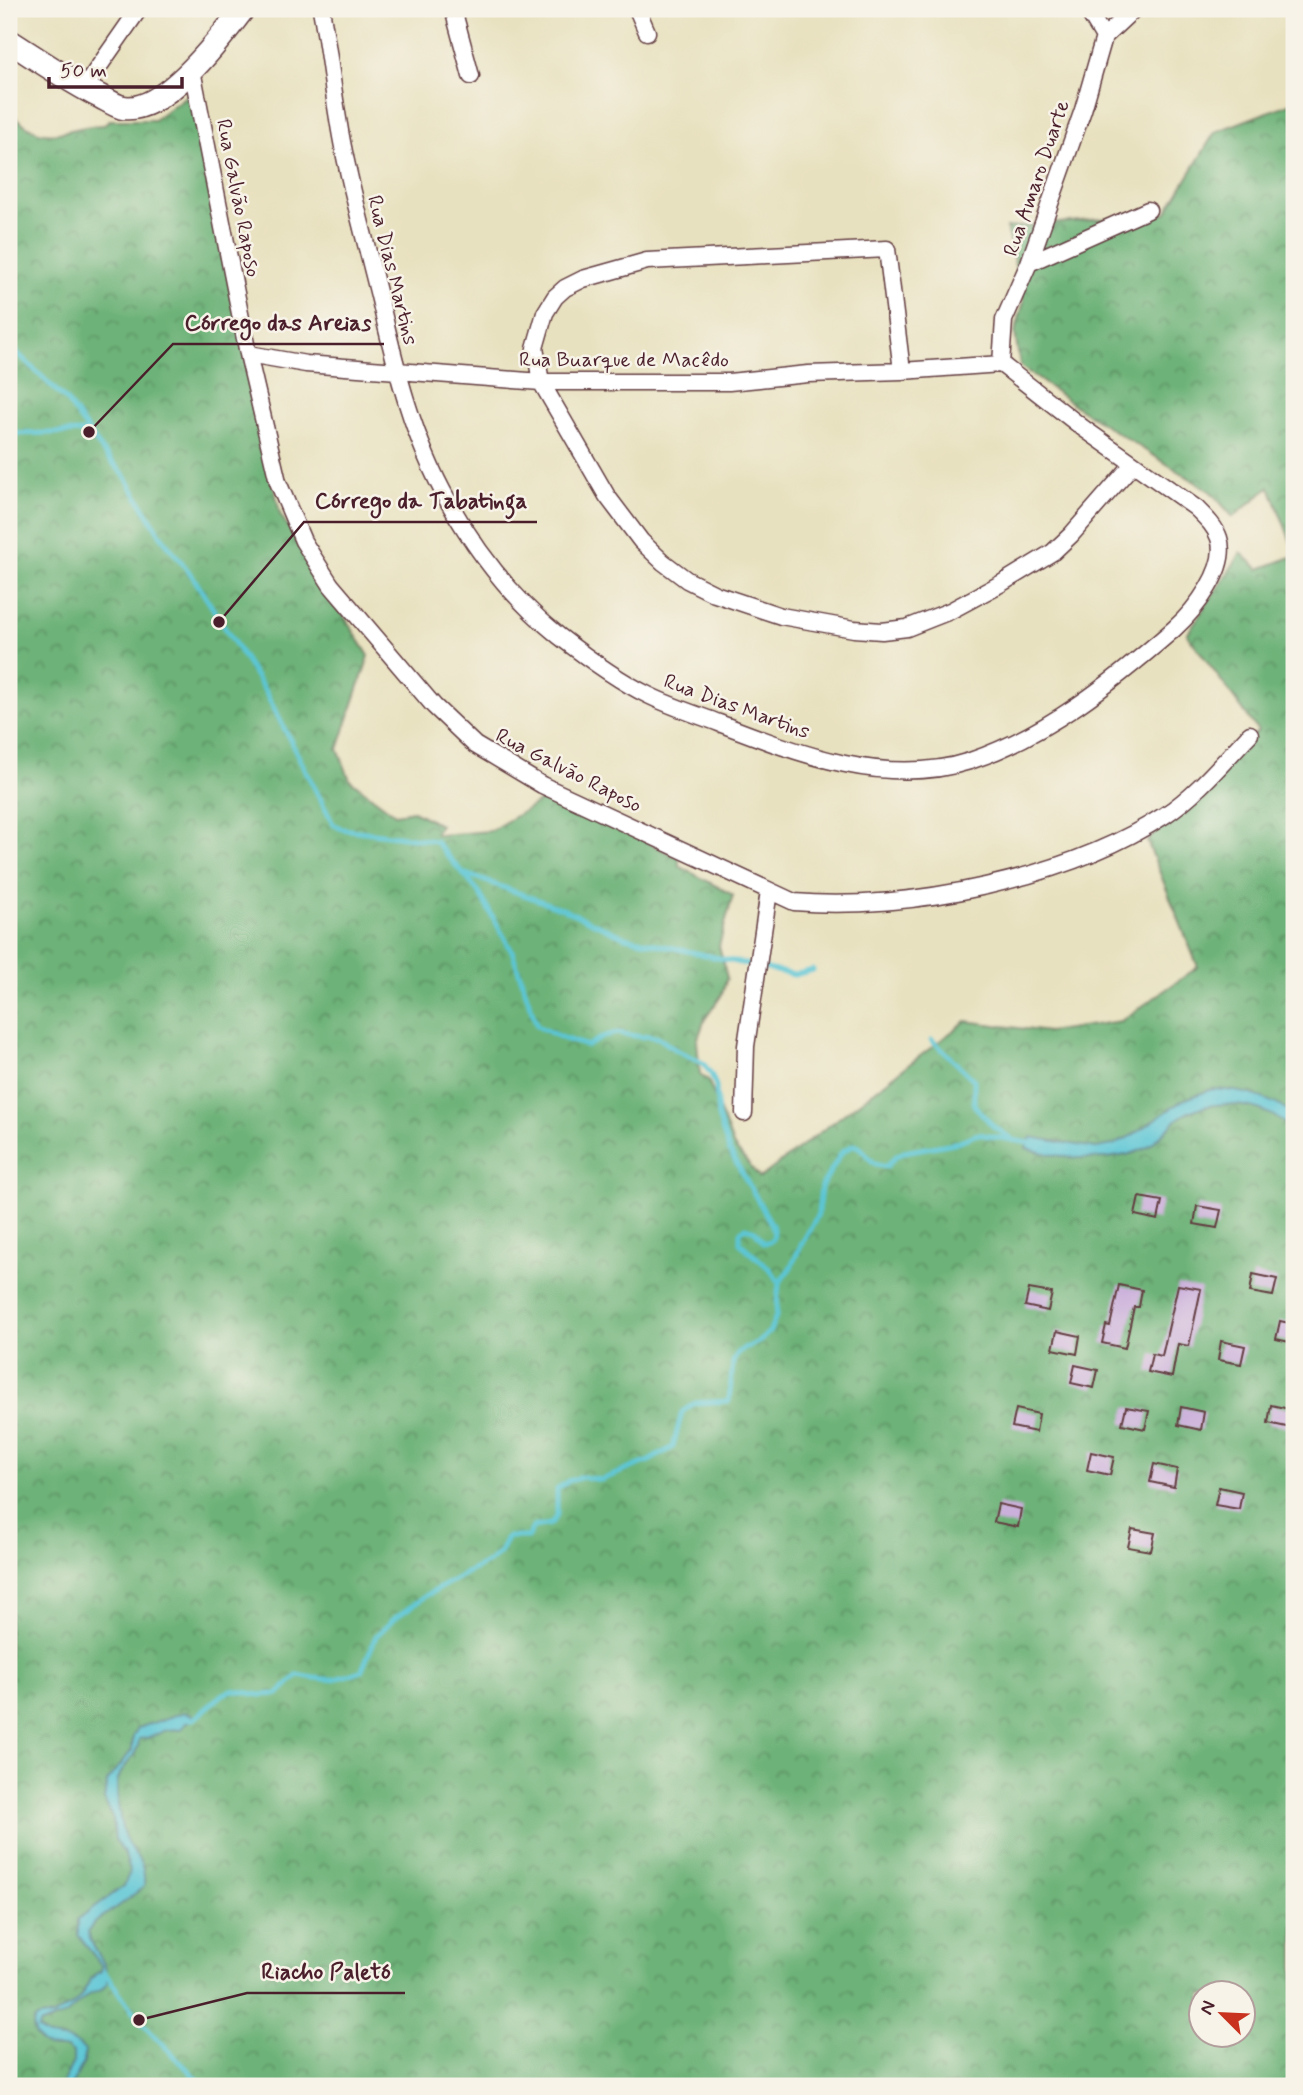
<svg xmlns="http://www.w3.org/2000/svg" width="1303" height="2095" font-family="Mynerve,sans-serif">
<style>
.forest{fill:url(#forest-crowns);stroke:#5c6852;stroke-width:2;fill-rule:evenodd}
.water{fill:#5bc6d5;stroke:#527280;stroke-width:2}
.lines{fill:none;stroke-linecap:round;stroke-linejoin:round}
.stream{stroke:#5bc6d5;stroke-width:5}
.building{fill:#cbb0db}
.street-casing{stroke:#623c41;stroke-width:19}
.secondary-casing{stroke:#623c41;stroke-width:26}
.street{stroke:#fff;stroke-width:16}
.secondary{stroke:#fff;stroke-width:23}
.labels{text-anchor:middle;stroke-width:5;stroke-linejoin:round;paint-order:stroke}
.street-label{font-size:21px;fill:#4a1f2b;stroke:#f7f3e8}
.leader{fill:none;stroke:#4a1f2b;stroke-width:2.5}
.callout-dot{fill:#4a1f2b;stroke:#f7f3e8;stroke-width:2.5}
.callout-label{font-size:23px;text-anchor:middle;font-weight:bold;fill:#4a1f2b;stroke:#f7f3e8;stroke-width:5;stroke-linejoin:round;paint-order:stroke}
</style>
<defs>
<pattern id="forest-crowns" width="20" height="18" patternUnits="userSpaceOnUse" patternTransform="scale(1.75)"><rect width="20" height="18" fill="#6db278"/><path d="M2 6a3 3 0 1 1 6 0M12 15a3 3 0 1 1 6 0" fill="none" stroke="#5c9063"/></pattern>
</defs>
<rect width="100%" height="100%" fill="#f7f3e8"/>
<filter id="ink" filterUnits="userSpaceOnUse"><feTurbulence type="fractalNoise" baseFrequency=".0143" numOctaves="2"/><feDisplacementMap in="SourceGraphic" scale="14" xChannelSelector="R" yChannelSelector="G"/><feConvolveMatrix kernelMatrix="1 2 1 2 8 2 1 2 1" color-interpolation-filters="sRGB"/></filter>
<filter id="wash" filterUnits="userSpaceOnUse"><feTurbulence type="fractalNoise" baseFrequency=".00686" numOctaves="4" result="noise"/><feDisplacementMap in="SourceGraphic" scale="28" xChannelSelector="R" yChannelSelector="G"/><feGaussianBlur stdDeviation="1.57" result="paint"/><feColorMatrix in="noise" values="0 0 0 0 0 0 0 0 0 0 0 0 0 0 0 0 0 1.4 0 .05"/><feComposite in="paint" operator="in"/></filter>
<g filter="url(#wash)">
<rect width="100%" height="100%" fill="#e8e1bf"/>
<!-- forest -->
<path class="forest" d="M 190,93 L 280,514 L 369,656 L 338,749 L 350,780 L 395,814 L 413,811 L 440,825 L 435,833 L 439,835 L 490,831 L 546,798 L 549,799 L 552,795 L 679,858 L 679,866 L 733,895 L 719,946 L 727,978 L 721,996 L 705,1019 L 697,1041 L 700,1075 L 708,1080 L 734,1147 L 760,1178 L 966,1021 L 1048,1032 L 1121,1021 L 1198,967 L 1147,841 L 1258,731 L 1187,634 L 1241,553 L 1259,569 L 1294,556 L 1294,2086 L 9,2086 L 9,111 C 49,151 59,126 104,125 L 109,120 L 154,120 ZM 1202,1994 L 1244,1994 L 1244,2036 L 1202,2036 Z
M 1294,102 L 1294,550 L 1270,487 L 1233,517 L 1211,492 L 1080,409 L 1020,366 L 1015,333 L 1024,301 L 1006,228 L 1166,213 L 1215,132 Z"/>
<!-- water -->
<path class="water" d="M 1212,1089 C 1245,1090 1265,1097 1294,1113 L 1294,1130 C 1287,1125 1279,1119 1272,1115 C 1246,1101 1203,1100 1179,1118 C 1167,1127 1157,1143 1142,1150 C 1107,1164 1061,1159 1026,1148 L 1031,1137 L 1096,1148 L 1113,1145 L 1133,1135 L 1183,1100 Z
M 184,1712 L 192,1714 L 194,1719 L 186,1723 L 181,1730 C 158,1727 160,1738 139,1739 C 139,1759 117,1766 117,1787 C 117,1799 121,1832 127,1842 C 138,1860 146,1863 144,1887 L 93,1924 L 88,1932 C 93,1955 109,1958 107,1984 L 101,1990 L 88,1995 L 66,2015 L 39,2025 L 38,2029 C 52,2045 71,2032 85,2051 L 84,2062 L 71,2086 L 61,2086 L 73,2062 L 73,2053 L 67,2048 C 59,2048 50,2049 44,2045 C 36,2040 26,2019 41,2017 C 45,2016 49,2017 53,2017 C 59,2009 70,2009 76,2002 C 86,1992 88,1976 101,1971 L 102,1966 L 78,1935 L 78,1919 L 124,1886 L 130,1871 L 125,1855 L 115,1840 L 113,1819 L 104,1799 L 107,1782 L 132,1750 L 133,1736 L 138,1728 Z"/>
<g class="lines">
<!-- stream -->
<path class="stream" d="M 9,345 L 66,400 L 104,453 L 125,476 L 161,536 L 193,577 L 266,693 L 333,824 L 342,829 L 435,841 L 478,891 L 512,951 L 537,1026 L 562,1038 L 587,1046 L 605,1036 L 617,1033 L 642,1037 L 649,1036 L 659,1038 L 674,1049 L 703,1063 L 711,1074 L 716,1086 L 718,1117 L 729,1150 L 772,1225 L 774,1235 L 771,1241 L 764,1243 L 755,1231 L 746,1228 L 740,1232 L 740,1243 L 770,1269 L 779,1283
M 9,434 L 89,432
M 466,874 L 563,909 L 625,937 L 794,975 L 813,970
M 932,1040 L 974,1080 L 974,1105 L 994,1127 L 1011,1138
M 190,1719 L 194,1719 L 222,1695 L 232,1690 L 260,1695 L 278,1694 L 298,1675 C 329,1681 332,1682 362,1670 L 376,1636 L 395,1618 L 427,1595 L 468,1572 L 489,1562 L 500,1552 L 507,1537 L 528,1537 L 533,1527 L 551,1524 L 557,1514 L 557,1489 L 568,1481 L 583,1477 L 601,1480 L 649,1461 L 673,1447 L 682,1412 L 695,1403 L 729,1401 L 733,1362 L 738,1352 L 760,1341 L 770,1331 L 776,1316 L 779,1283 L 791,1267 L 801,1245 L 818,1214 L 821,1187 L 842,1152 L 854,1145 C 869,1150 869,1168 887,1166 L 896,1156 L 904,1152 L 954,1143 L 978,1134 L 1035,1144
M 105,1973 L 139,2020 L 204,2086"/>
</g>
<g id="blocks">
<!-- building -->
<path class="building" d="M 1139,1197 L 1162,1201 L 1158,1220 L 1135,1215 Z
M 1197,1206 L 1221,1210 L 1217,1228 L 1194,1224 Z
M 1253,1274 L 1277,1279 L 1273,1296 L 1250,1292 Z
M 1119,1285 L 1142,1290 L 1139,1307 L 1134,1307 L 1125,1348 L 1102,1343 L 1106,1325 L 1110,1326 Z
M 1178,1285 L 1201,1289 L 1189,1346 L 1178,1344 L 1172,1377 L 1148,1372 L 1152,1354 L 1162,1356 Z
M 1029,1289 L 1052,1293 L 1048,1311 L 1025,1306 Z
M 1280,1321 L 1294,1324 L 1294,1343 L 1276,1339 Z
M 1057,1331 L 1080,1336 L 1077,1354 L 1053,1349 Z
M 1221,1341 L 1245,1346 L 1241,1364 L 1218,1360 Z
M 1075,1365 L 1098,1370 L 1094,1388 L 1071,1383 Z
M 1271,1405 L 1294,1410 L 1291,1428 L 1268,1423 Z
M 1126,1407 L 1149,1411 L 1145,1429 L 1122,1424 Z
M 1181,1407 L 1204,1412 L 1201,1430 L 1178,1425 Z
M 1016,1409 L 1039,1414 L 1036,1432 L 1012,1427 Z
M 1091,1452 L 1114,1457 L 1110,1475 L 1087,1470 Z
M 1154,1464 L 1177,1469 L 1174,1487 L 1150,1482 Z
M 1219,1487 L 1242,1492 L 1239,1509 L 1215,1505 Z
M 998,1504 L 1021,1509 L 1018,1527 L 994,1522 Z
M 1132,1529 L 1155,1533 L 1151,1551 L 1128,1547 Z"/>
</g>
</g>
<g filter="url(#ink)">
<use href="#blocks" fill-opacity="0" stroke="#623c41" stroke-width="2"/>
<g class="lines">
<defs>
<path id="street" d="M 321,9 C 330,56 334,104 344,152 C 354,201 368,250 380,300 C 396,369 413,439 448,501 C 476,551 514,600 559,636 C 586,657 617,680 648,695 C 670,706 695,714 719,723 C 797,753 886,788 970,761 C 1047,735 1113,682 1174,629 C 1194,611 1229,568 1219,538 C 1215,526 1205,517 1196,508 L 1083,428 L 1001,364
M 453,9 L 471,76
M 637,9 L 647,32
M 1104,37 L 1134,9
M 192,70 L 248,354 L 278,482 L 303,541 L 331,585 L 434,706 L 475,745 L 542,785 L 794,902 C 908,912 1069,878 1165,815 C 1197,794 1223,762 1250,734
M 84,88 L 139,9
M 1029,263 L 1148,210
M 248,354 L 306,364 L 541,382 L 729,382 L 808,374 L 902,371 L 1001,364
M 1001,364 L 1004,320 L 1029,263 L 1083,110 L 1104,37 L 1087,9
M 902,371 L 887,249 L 647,261 L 583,279 L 565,288 L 555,297 L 545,313 L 535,348 L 541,382 L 607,496 L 641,541 L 663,562 L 687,580 L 715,594 L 781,616 L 854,629 L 882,631 L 907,628 L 950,611 L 1002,583 L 1053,552 L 1071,535 L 1133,464
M 744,1113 L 746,1046 L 769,891"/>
<path id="secondary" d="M 9,41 C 39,60 69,81 101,97 C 107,100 114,105 121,107 C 162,117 221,38 243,9"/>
</defs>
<!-- street casing -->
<use href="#street" class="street-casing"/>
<!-- secondary casing -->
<use href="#secondary" class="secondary-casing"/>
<!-- street -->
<use href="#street" class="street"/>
<!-- secondary -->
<use href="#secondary" class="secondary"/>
</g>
</g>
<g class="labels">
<!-- street labels -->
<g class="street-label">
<text transform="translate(1036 178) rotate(-71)" y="7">Rua Amaro Duarte</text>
<text transform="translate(239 198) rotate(79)" y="7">Rua Galvão Raposo</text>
<text transform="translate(393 270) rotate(76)" y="7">Rua Dias Martins</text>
<text x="624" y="366">Rua Buarque de Macêdo</text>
<text transform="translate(737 706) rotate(20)" y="7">Rua Dias Martins</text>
<text transform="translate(569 770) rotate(27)" y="7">Rua Galvão Raposo</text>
</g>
</g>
<!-- callouts -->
<path class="leader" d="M89 432L173 344H384M219 622L304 522H537M139 2020L247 1993H405"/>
<g class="callout-dot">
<circle cx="89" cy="432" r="7"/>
<circle cx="219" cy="622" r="7"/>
<circle cx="139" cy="2020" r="7"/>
</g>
<g class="callout-label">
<text x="278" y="330">Córrego das Areias</text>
<text x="421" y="508">Córrego da Tabatinga</text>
<text x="326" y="1979">Riacho Paletó</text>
</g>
<!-- margin -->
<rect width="1303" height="2095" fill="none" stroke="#f7f3e8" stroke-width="35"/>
<!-- north arrow -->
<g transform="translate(1222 2014) rotate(294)"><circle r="33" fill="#f7f3e8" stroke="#b29e9c" stroke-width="2"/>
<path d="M0-5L12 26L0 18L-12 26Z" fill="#c8321e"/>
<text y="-10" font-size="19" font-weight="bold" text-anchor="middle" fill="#4a1f2b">N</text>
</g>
<!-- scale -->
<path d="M49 77v10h133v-10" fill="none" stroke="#4a1f2b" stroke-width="3.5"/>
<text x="60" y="77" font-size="21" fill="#4a1f2b" stroke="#f7f3e8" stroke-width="5" paint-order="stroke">50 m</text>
</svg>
